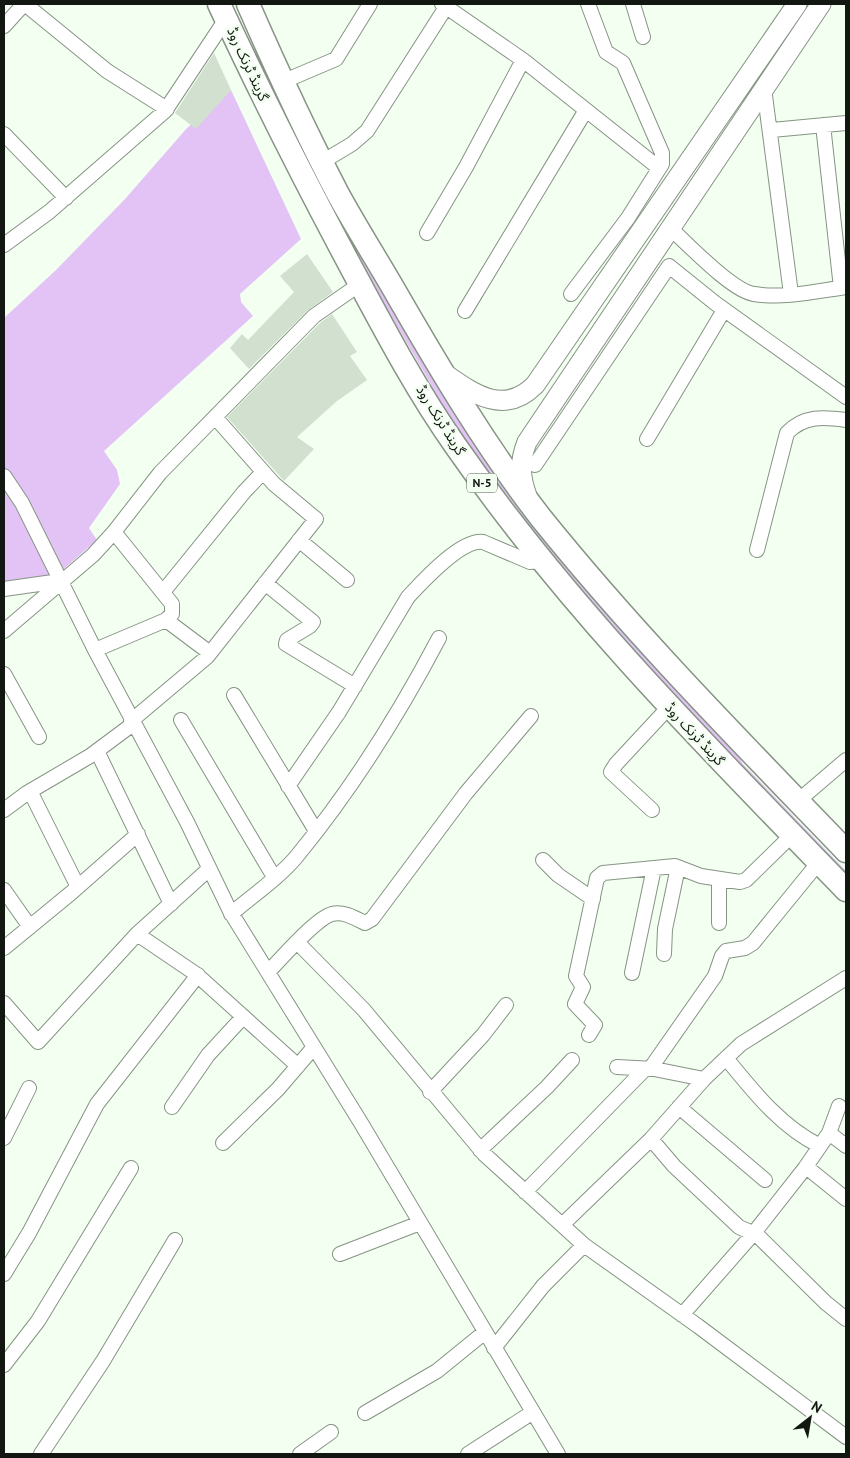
<svg xmlns="http://www.w3.org/2000/svg" width="850" height="1458" font-family="'PT Sans','Noto Sans Arabic',sans-serif">
<style>
.green{fill:#e3c3f6}
.building{fill:#d1e0cf}
.lines{fill:none;stroke-linecap:round;stroke-linejoin:round}
.minor-casing{stroke:#869484;stroke-width:16}
.secondary-casing{stroke:#869484;stroke-width:21}
.trunk-casing{stroke:#869484;stroke-width:25}
.minor{stroke:#fff;stroke-width:14}
.secondary{stroke:#fff;stroke-width:19}
.trunk{stroke:#fff;stroke-width:22}
.labels{text-anchor:middle;stroke-width:5;stroke-linejoin:round;paint-order:stroke}
.shield{fill:#f3fff1;stroke:#565d54;stroke-width:1}
.shield-label{font-size:12px;font-weight:bold;fill:#121711}
.street-label{font-size:14px;fill:#121711;stroke:#f3fff1}
</style>
<rect width="100%" height="100%" fill="#f3fff1"/>
<!-- green -->
<path class="green" d="M 231,90 L 301,239 L 240,294 L 241,302 L 253,316 L 104,451 L 117,470 L 120,484 L 89,528 L 97,540 L 58,574 L 32,582 L 4,584 L 4,318 L 56,270 L 125,199 L 187,128 Z
M 341,220 L 421,349 L 733,746 L 743,764 L 846,871 L 846,882 L 609,634 L 455,432 L 429,381 L 343,233 Z"/>
<!-- building -->
<path class="building" d="M 214,53 L 231,90 L 196,129 L 175,113 Z
M 307,254 L 333,292 L 308,310 L 249,369 L 230,348 L 242,334 L 248,340 L 294,292 L 280,276 Z
M 332,314 L 357,352 L 350,356 L 367,380 L 337,401 L 297,437 L 314,449 L 284,481 L 227,417 L 320,323 Z"/>
<g class="lines">
<defs>
<path id="minor" d="M 25,4 L 107,71 L 167,109
M 442,4 L 523,60 L 659,168
M 633,4 L 643,37
M 4,26 L 24,4
M 282,82 L 336,59 L 370,4
M 764,88 L 791,294
M 823,125 L 841,288
M 772,130 L 846,123
M 4,134 L 66,198
M 322,162 L 352,144 L 367,131 L 448,4
M 670,228 C 688,244 732,291 754,294 C 784,299 817,291 846,287
M 427,233 L 466,167 L 523,60
M 4,245 L 49,212 L 165,111 L 226,19
M 571,294 L 628,218 L 662,164 L 662,153 L 623,63 L 606,52 L 588,4
M 465,311 L 586,110
M 647,439 L 724,310
M 535,465 L 669,266 L 715,303 L 846,397
M 4,476 L 22,503 L 95,650 L 187,822 L 230,911 L 361,1123 L 558,1454
M 114,532 L 172,604 L 172,614 L 166,620 L 210,653
M 299,540 L 347,580
M 757,550 L 787,433 C 804,415 824,417 846,420
M 265,583 L 313,622 L 310,626 L 287,640 L 286,644 L 355,686
M 4,589 L 60,581
M 163,592 L 244,492 L 263,472
M 4,631 L 93,555 L 114,532 L 160,473 L 314,316 L 360,284
M 95,650 L 166,620
M 4,674 L 39,737
M 234,695 L 316,831
M 181,720 L 274,877
M 131,721 L 207,657 L 316,519 L 274,484 L 215,417
M 97,751 L 171,904
M 288,786 L 339,712 L 408,597 C 423,581 461,539 483,542 L 530,562 L 541,561
M 30,791 L 78,887
M 798,801 L 846,760
M 4,810 L 27,793 L 90,756 L 133,724
M 652,810 L 611,772 L 616,764 L 669,707
M 543,860 L 558,875 L 593,899
M 4,890 L 30,927
M 231,914 C 253,895 279,878 297,856 C 352,789 399,714 439,638
M 719,923 L 719,879
M 137,934 L 196,974 L 298,1066
M 297,942 L 364,1010 L 484,1154 L 584,1245 L 698,1326 L 846,1437
M 4,948 L 71,893 L 138,834
M 664,954 L 665,929 L 678,867
M 268,972 C 281,959 316,918 332,914 C 343,911 355,918 365,923 L 372,919 L 466,793 L 531,716
M 632,973 L 654,868
M 4,1003 L 38,1042 L 137,934 L 209,869
M 589,1035 L 595,1025 L 575,1004 L 583,987 L 576,976 L 597,878 L 603,873 L 675,866 L 701,876 L 740,882 L 746,880 L 792,835
M 726,1058 C 753,1091 781,1127 820,1146
M 617,1067 L 654,1069 L 704,1079
M 650,1069 L 715,976 L 722,956 L 726,951 L 745,948 L 753,943 L 819,862
M 430,1092 L 483,1035 L 506,1005
M 172,1107 L 208,1055 L 243,1017
M 679,1107 L 765,1180
M 829,1133 L 846,1146
M 4,1138 L 29,1088
M 651,1139 L 674,1166 L 739,1227 L 757,1235 L 826,1303 L 846,1319
M 223,1143 L 278,1089 L 314,1047
M 480,1150 L 547,1087 L 572,1060
M 810,1170 L 846,1199
M 525,1192 L 645,1069
M 562,1225 L 651,1139 L 704,1079 L 741,1044 L 846,978
M 340,1254 L 420,1223
M 4,1274 L 29,1233 L 97,1104 L 198,975
M 682,1315 L 753,1234 L 805,1168 L 829,1133 L 839,1106
M 494,1348 L 543,1286 L 584,1245
M 4,1365 L 38,1321 L 131,1168
M 365,1413 L 437,1371 L 485,1332
M 41,1454 L 103,1361 L 175,1240
M 300,1454 L 331,1432
M 468,1454 L 533,1412"/>
<path id="secondary" d="M 445,374 C 474,394 504,416 535,385 L 797,4
M 527,496 C 520,476 519,462 527,442 L 821,4"/>
<path id="trunk" d="M 219,4 C 263,99 310,191 360,284 C 389,338 419,394 455,445 C 569,609 707,747 846,890
M 248,4 C 276,68 305,131 338,194 C 356,227 377,260 396,293 C 441,371 486,447 541,518 C 635,635 742,743 846,851"/>
</defs>
<!-- minor casing -->
<use href="#minor" class="minor-casing"/>
<!-- secondary casing -->
<use href="#secondary" class="secondary-casing"/>
<!-- trunk casing -->
<use href="#trunk" class="trunk-casing"/>
<!-- minor -->
<use href="#minor" class="minor"/>
<!-- secondary -->
<use href="#secondary" class="secondary"/>
<!-- trunk -->
<use href="#trunk" class="trunk"/>
</g>
<g class="labels">
<!-- shield labels -->
<rect class="shield" x="467" y="473.5" width="30" height="19" rx="4"/>
<g class="shield-label">
<text x="482" y="487">N-5</text>
</g>
<!-- street labels -->
<g class="street-label">
<text transform="translate(248 64) rotate(65)" y="5">گرینڈ ٹرنک روڈ</text>
<text transform="translate(441 420) rotate(58)" y="5">گرینڈ ٹرنک روڈ</text>
<text transform="translate(695 734) rotate(47)" y="5">گرینڈ ٹرنک روڈ</text>
</g>
</g>
<!-- border -->
<rect width="850" height="1458" fill="none" stroke="#121711" stroke-width="10"/>
<!-- north arrow -->
<g transform="translate(810 1418) rotate(31)" stroke="#f3fff1" stroke-width="4" paint-order="stroke">
<path d="M0-4L9 19L0 12L-9 19Z" fill="#121711"/>
<text y="-8" font-size="14" font-weight="bold" text-anchor="middle" fill="#121711">N</text>
</g>
</svg>
